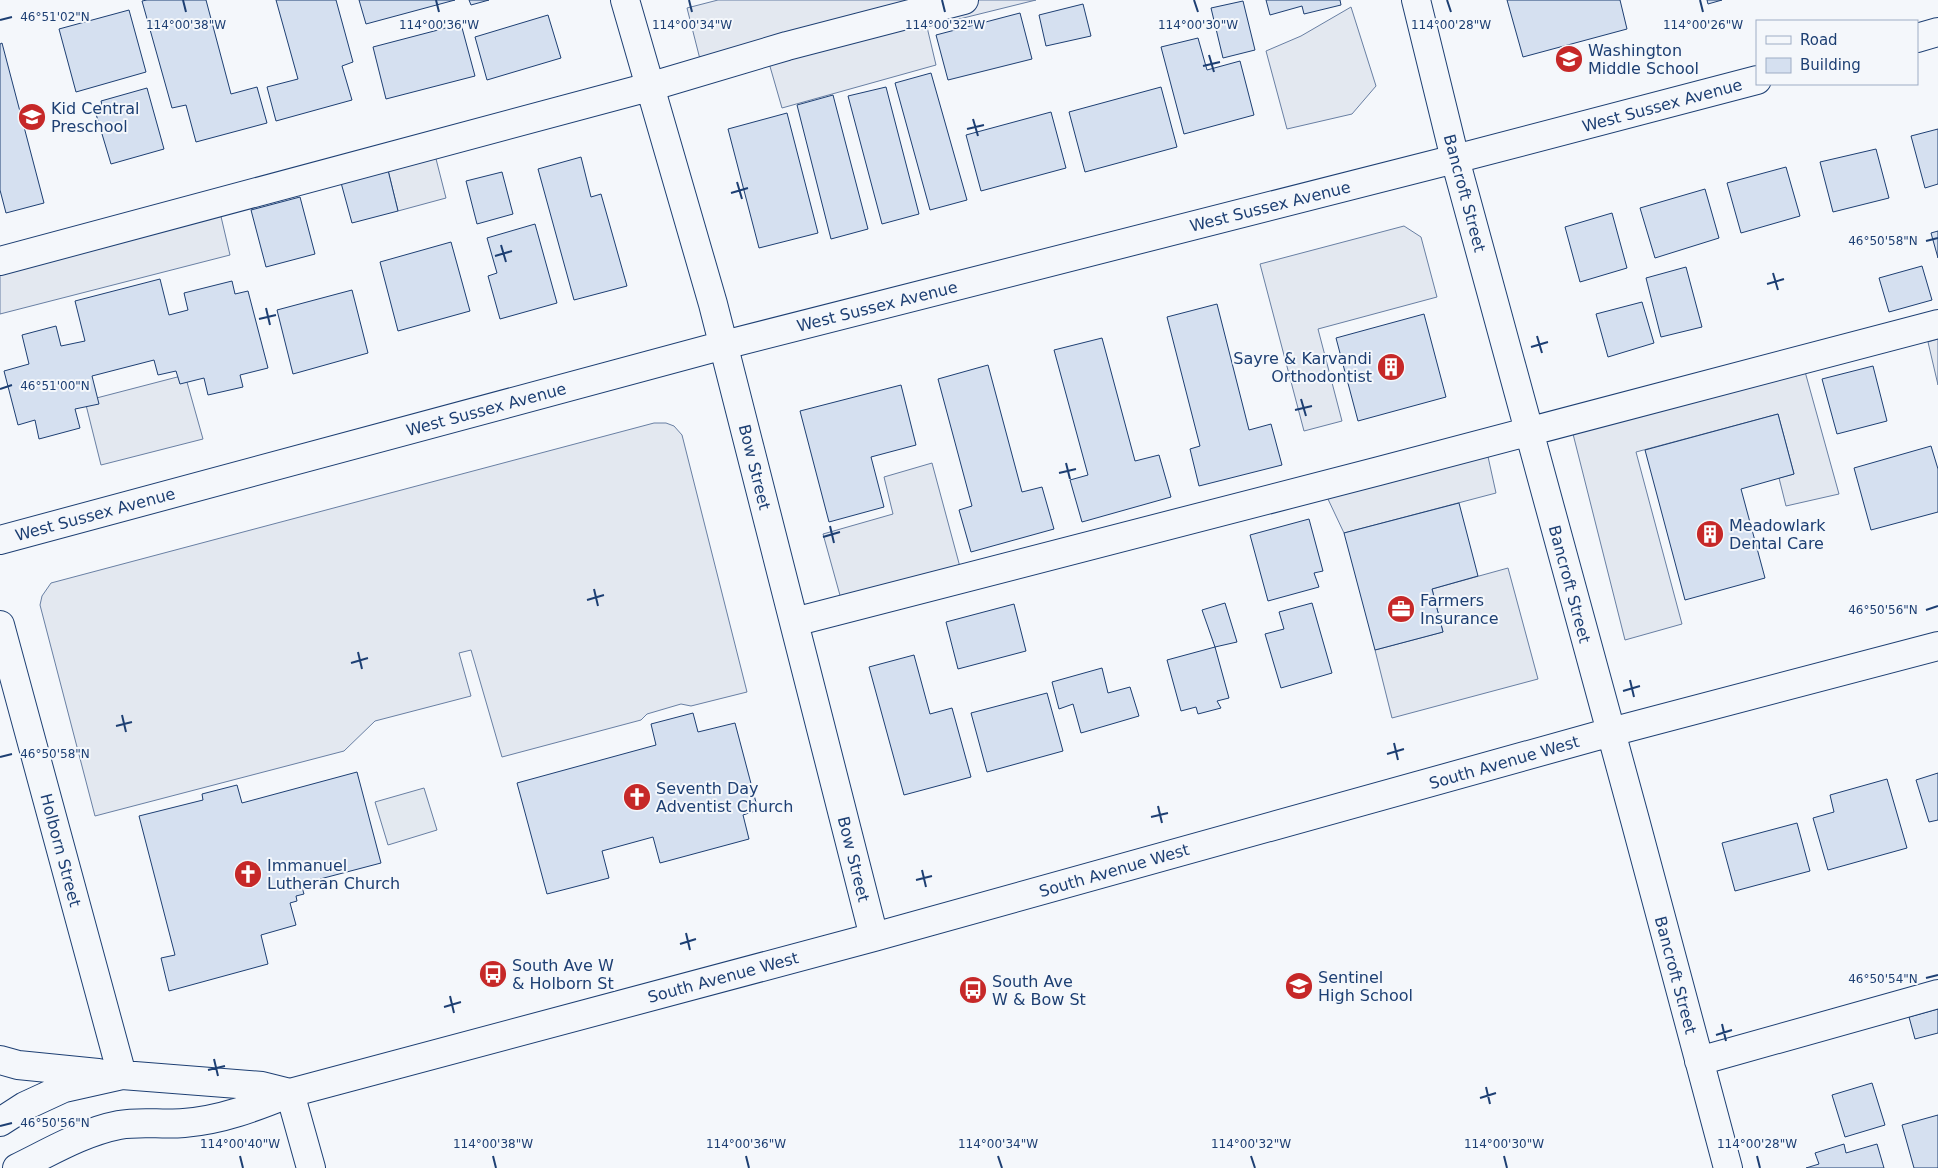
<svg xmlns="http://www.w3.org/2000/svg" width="1938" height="1168" font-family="'DejaVu Sans',sans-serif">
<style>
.green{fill:#e3e9f0;stroke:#687fa3}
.parking{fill:#e3e8f0;stroke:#687fa3}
.building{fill:#d5e0f0;stroke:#1d3f73}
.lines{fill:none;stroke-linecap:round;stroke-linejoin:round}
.minor-casing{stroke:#1d3f73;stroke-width:30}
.minor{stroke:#f4f7fb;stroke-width:28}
.ticks{fill:none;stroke:#1d3f73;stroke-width:2}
.labels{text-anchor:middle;stroke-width:4;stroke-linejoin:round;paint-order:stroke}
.poi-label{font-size:16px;fill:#1d3f73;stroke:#f4f7fb;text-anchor:start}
.street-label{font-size:16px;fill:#1d3f73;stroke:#f4f7fb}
.ticks-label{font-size:12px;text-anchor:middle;fill:#1d3f73;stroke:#f4f7fb;stroke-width:4;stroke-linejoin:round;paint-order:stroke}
</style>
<rect width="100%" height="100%" fill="#f4f7fb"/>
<!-- green -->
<path class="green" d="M 424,788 L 437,830 L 388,845 L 375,802 Z"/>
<!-- parking -->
<path class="parking" d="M 718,0 L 1036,0 L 927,27 L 936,65 L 782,108 L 769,63 L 705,79 L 687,8 Z
M 1351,7 L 1376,86 L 1352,114 L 1287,129 L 1266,51 L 1301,36 Z
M 434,151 L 446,198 L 398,211 L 387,166 Z
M 219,208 L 230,255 L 0,314 L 0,266 Z
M 1404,226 L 1421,237 L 1437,297 L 1318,329 L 1342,421 L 1304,431 L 1260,264 Z
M 1938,339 L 1938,385 L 1928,342 Z
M 1804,368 L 1839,494 L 1786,506 L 1779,478 L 1794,474 L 1778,414 L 1636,452 L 1682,624 L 1625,640 L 1572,430 Z
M 185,375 L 203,439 L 101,465 L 85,401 Z
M 654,423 L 666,423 L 674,426 L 682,435 L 747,692 L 691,706 L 681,704 L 647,714 L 641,720 L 502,757 L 471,650 L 459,653 L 471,696 L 375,721 L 344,751 L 95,816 L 40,605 L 42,596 L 51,583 Z
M 1485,443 L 1496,493 L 1344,533 L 1327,497 Z
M 932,463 L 960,567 L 841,599 L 823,534 L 893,514 L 884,477 Z
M 1508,568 L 1538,679 L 1392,718 L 1375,650 L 1443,632 L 1432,589 Z"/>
<!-- building -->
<path class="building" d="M 147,0 L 206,0 L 231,94 L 257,87 L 267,123 L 196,142 L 186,105 L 172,108 L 142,1 Z
M 276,0 L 336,0 L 353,62 L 342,66 L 352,100 L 276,121 L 267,87 L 298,79 Z
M 359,0 L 455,0 L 366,24 Z
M 469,0 L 489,0 L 471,5 Z
M 1266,0 L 1340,0 L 1341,5 L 1304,14 L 1302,6 L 1270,15 Z
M 1507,0 L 1620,0 L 1627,29 L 1523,57 Z
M 1707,0 L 1722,0 L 1708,4 Z
M 1243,1 L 1255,50 L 1223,58 L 1211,8 Z
M 1083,4 L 1091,36 L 1046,46 L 1039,15 Z
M 129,10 L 146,72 L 76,92 L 59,29 Z
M 1020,13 L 1032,59 L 948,80 L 936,35 Z
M 548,15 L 561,58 L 487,80 L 475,37 Z
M 461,24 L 475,76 L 386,99 L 373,47 Z
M 1198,38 L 1207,70 L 1240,61 L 1254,115 L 1184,134 L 1161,47 Z
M 2,43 L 44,203 L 6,213 L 0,190 L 0,44 Z
M 931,73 L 967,200 L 930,210 L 895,83 Z
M 886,87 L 919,214 L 882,224 L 848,96 Z
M 1161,87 L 1177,147 L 1085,172 L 1069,112 Z
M 147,88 L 164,149 L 111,164 L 96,114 L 104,112 L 101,101 Z
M 833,95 L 868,229 L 831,239 L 797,105 Z
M 1051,112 L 1066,168 L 981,191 L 966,135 Z
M 787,113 L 818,233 L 759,248 L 728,129 Z
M 1938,129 L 1938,184 L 1925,188 L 1911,136 Z
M 1876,149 L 1889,198 L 1833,212 L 1820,162 Z
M 581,157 L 591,197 L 601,194 L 627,286 L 574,300 L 538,169 Z
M 387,166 L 398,211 L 352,223 L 340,179 Z
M 1786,167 L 1800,216 L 1741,233 L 1727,183 Z
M 502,172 L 513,214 L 477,224 L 466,181 Z
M 1705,189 L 1719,238 L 1655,258 L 1640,208 Z
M 300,197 L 315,254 L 266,267 L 251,210 Z
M 1612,213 L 1627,268 L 1580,282 L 1565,227 Z
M 535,224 L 557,303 L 500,319 L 488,276 L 497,273 L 487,238 Z
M 1938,231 L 1938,258 L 1931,233 Z
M 451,242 L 470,311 L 398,331 L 380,262 Z
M 1922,266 L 1932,300 L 1889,312 L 1879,278 Z
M 1686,267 L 1702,327 L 1661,337 L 1646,278 Z
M 160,279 L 169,315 L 188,310 L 184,293 L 232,281 L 235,294 L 248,291 L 268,368 L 240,375 L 243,387 L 208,395 L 204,378 L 180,384 L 176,371 L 158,375 L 154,360 L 92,376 L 99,404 L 75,409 L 80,428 L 39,439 L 35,420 L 18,425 L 4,371 L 29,364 L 22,335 L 56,326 L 61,346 L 85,341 L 75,301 Z
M 352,290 L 368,353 L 293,374 L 277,310 Z
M 1642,302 L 1654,343 L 1608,357 L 1596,314 Z
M 1217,304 L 1249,430 L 1271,424 L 1282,465 L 1199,486 L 1190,449 L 1200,446 L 1167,317 Z
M 1424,314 L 1446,397 L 1358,421 L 1336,338 Z
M 1102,338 L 1135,461 L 1159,455 L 1171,497 L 1082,522 L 1070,480 L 1088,475 L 1054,350 Z
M 988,365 L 1022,492 L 1042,487 L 1054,529 L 971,552 L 959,510 L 972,506 L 938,379 Z
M 1873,366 L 1887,421 L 1837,434 L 1822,379 Z
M 901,385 L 916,445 L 871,457 L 884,507 L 829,522 L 800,411 Z
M 1778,414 L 1794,474 L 1741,489 L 1765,578 L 1685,600 L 1645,450 Z
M 1931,446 L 1938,469 L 1938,512 L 1871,530 L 1854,468 Z
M 1459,503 L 1478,576 L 1432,589 L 1443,632 L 1375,650 L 1344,533 Z
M 1309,519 L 1323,571 L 1314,573 L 1319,587 L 1268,601 L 1250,535 Z
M 1225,603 L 1237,642 L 1215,647 L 1202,610 Z
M 1312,603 L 1332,673 L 1281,688 L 1265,634 L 1284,629 L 1279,612 Z
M 1014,604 L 1026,651 L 958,669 L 946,622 Z
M 1215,647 L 1229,698 L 1217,701 L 1221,708 L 1198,714 L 1196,707 L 1181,711 L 1167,660 Z
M 914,655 L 930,714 L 952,708 L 971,777 L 904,795 L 869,667 Z
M 1102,668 L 1108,693 L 1130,687 L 1139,716 L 1081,733 L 1073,704 L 1059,709 L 1052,682 Z
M 1047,693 L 1063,751 L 987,772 L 971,713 Z
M 693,713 L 698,732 L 735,723 L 758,810 L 743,815 L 749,839 L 660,863 L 653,837 L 602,851 L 609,878 L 547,894 L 517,783 L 656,745 L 651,724 Z
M 357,772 L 381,863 L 301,884 L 304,894 L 296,896 L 297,901 L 290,903 L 296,925 L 261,935 L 268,964 L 169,991 L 161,958 L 175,955 L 139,816 L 203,800 L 202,794 L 237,785 L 242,803 Z
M 1938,773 L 1938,820 L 1929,822 L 1916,780 Z
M 1887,779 L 1907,848 L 1828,870 L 1813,818 L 1834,812 L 1830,795 Z
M 1797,823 L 1810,871 L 1735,891 L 1722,843 Z
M 1938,1009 L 1938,1033 L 1915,1039 L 1909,1017 Z
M 1872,1083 L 1885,1125 L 1845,1137 L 1832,1095 Z
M 1938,1115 L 1938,1168 L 1914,1168 L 1902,1125 Z
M 1844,1144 L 1846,1153 L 1877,1144 L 1884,1168 L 1806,1168 L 1819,1164 L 1815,1153 Z"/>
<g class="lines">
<defs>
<path id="minor" d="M 625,0 L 713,304 L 874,937
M 1416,0 L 1455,159 L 1635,820 L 1728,1168
M 1917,38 L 1938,32
M 0,261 L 649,87 L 787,46 L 964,0
M 0,540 L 724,345 L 1455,159 L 1757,80
M 794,622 L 1379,471 L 1938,324
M 0,625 L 122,1075
M 0,1060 L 18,1065 L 98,1073
M 1699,1061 L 1938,994
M 290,1093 L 311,1168
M 0,1122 L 25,1106 L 64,1088 L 122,1075 L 262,1086 L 290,1093
M 17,1168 C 50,1152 83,1132 119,1125 C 141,1121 162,1125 184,1123 C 222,1120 255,1107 290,1093 L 874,937 L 1611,732 L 1938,646"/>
</defs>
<!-- minor casing -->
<use href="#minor" class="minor-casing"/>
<!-- minor -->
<use href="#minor" class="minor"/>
</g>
<!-- ticks -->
<path class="ticks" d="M 183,0 L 186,12M 436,0 L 439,12M 689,0 L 692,12M 942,0 L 945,12M 1194,0 L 1198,12M 1447,0 L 1451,12M 1700,0 L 1703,12M 0,20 L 12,17M 1209,55 L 1214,72M 1203,66 L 1220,62M 973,119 L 978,136M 967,129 L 984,125M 737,182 L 742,199M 731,193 L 748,188M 1926,241 L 1938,238M 501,245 L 506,262M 495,256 L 512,251M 1773,273 L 1778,290M 1767,284 L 1784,279M 266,308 L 270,325M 259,319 L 276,315M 1537,336 L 1542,353M 1531,347 L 1548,342M 0,389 L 12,385M 1301,399 L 1306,416M 1295,410 L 1312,406M 1066,463 L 1070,479M 1059,473 L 1076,469M 830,526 L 834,543M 823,537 L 840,532M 594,589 L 598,606M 587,600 L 604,595M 1926,610 L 1938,606M 358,652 L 362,669M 351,663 L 368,658M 1630,680 L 1634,697M 1623,691 L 1640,686M 122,715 L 126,732M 116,726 L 132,722M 1394,743 L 1398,760M 1387,754 L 1404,749M 0,757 L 12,754M 1158,806 L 1162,823M 1151,817 L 1168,813M 922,870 L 926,887M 916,880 L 932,876M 686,933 L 690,950M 680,944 L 696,939M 1926,978 L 1938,975M 450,996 L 454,1013M 444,1007 L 461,1002M 1722,1024 L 1726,1041M 1716,1035 L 1732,1030M 214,1059 L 218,1076M 208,1070 L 225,1066M 1486,1087 L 1490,1104M 1480,1098 L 1496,1093M 0,1126 L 12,1123M 240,1156 L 243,1168M 493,1156 L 496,1168M 746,1156 L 749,1168M 998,1156 L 1002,1168M 1251,1156 L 1255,1168M 1504,1156 L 1507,1168M 1757,1156 L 1760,1168"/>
<!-- icons -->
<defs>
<symbol id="school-disc" viewBox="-11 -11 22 22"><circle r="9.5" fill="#c62828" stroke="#f4f7fb"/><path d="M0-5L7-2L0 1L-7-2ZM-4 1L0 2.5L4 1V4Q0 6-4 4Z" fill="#fff"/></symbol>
<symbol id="building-disc" viewBox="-11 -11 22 22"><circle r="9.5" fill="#c62828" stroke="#f4f7fb"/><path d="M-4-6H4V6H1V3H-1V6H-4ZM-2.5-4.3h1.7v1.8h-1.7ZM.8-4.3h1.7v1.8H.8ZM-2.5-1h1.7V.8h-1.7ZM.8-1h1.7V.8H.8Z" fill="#fff"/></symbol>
<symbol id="office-disc" viewBox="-11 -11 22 22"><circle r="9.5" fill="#c62828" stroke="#f4f7fb"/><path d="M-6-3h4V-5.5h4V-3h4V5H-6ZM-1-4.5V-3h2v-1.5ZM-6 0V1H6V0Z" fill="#fff"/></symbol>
<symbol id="church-disc" viewBox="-11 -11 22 22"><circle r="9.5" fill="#c62828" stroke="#f4f7fb"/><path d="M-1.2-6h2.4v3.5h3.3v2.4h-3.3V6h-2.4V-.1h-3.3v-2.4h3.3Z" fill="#fff"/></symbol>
<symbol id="bus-disc" viewBox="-11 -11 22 22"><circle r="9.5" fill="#c62828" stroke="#f4f7fb"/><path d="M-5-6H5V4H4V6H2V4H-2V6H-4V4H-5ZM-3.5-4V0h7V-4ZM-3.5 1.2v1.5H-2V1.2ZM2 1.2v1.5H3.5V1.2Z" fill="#fff"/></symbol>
</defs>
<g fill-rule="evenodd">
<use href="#school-disc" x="1553" y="43" width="32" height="32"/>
<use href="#school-disc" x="16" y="101" width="32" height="32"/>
<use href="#building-disc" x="1375" y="351" width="32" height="32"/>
<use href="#building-disc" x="1694" y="518" width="32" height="32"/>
<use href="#office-disc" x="1385" y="593" width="32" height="32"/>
<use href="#church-disc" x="621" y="781" width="32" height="32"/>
<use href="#church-disc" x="232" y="858" width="32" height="32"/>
<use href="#bus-disc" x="477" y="958" width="32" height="32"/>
<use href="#school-disc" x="1283" y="970" width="32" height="32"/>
<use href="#bus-disc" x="957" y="974" width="32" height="32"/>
</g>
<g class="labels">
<!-- poi labels -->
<g class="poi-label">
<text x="1588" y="56">Washington<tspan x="1588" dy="18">Middle School</tspan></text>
<text x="51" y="114">Kid Central<tspan x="51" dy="18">Preschool</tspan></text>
<text x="1372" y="364" text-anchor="end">Sayre &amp; Karvandi<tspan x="1372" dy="18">Orthodontist</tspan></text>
<text x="1729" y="531">Meadowlark<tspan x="1729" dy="18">Dental Care</tspan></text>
<text x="1420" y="606">Farmers<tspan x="1420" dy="18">Insurance</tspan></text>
<text x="656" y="794">Seventh Day<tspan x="656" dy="18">Adventist Church</tspan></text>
<text x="267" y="871">Immanuel<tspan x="267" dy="18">Lutheran Church</tspan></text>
<text x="512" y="971">South Ave W<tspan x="512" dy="18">&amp; Holborn St</tspan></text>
<text x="1318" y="983">Sentinel<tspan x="1318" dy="18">High School</tspan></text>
<text x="992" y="987">South Ave<tspan x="992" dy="18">W &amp; Bow St</tspan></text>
</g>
<!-- street labels -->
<g class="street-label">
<text transform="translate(1662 105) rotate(-15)" y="6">West Sussex Avenue</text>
<text transform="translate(1465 193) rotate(75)" y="6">Bancroft Street</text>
<text transform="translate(1270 206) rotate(-14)" y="6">West Sussex Avenue</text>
<text transform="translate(877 306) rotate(-14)" y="6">West Sussex Avenue</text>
<text transform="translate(486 409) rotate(-15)" y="6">West Sussex Avenue</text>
<text transform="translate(755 467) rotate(76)" y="6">Bow Street</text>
<text transform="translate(95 514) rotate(-15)" y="6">West Sussex Avenue</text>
<text transform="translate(1570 584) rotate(75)" y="6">Bancroft Street</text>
<text transform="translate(1504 762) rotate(-16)" y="6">South Avenue West</text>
<text transform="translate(61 850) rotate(75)" y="6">Holborn Street</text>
<text transform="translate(854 859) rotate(76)" y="6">Bow Street</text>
<text transform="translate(1114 870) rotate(-16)" y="6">South Avenue West</text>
<text transform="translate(1676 975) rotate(75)" y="6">Bancroft Street</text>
<text transform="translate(723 977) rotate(-15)" y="6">South Avenue West</text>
</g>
</g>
<g class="ticks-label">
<text x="55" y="21">46°51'02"N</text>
<text x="186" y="29">114°00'38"W</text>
<text x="439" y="29">114°00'36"W</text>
<text x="692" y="29">114°00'34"W</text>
<text x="945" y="29">114°00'32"W</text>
<text x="1198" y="29">114°00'30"W</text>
<text x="1451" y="29">114°00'28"W</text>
<text x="1703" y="29">114°00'26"W</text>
<text x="1883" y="245">46°50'58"N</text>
<text x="55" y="390">46°51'00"N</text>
<text x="1883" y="614">46°50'56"N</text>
<text x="55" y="758">46°50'58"N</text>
<text x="1883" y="983">46°50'54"N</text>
<text x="55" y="1127">46°50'56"N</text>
<text x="240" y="1148">114°00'40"W</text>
<text x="493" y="1148">114°00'38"W</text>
<text x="746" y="1148">114°00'36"W</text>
<text x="998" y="1148">114°00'34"W</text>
<text x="1251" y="1148">114°00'32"W</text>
<text x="1504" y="1148">114°00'30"W</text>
<text x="1757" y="1148">114°00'28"W</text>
</g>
<!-- legend -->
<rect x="1756" y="20" width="162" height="65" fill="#f4f7fb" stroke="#9eadc5"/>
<rect x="1766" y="36" width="25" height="8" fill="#f4f7fb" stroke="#9eadc5"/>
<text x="1800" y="45" font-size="15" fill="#1d3f73">Road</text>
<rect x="1766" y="58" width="25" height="15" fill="#d5e0f0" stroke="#9eadc5"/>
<text x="1800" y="70" font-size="15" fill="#1d3f73">Building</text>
</svg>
